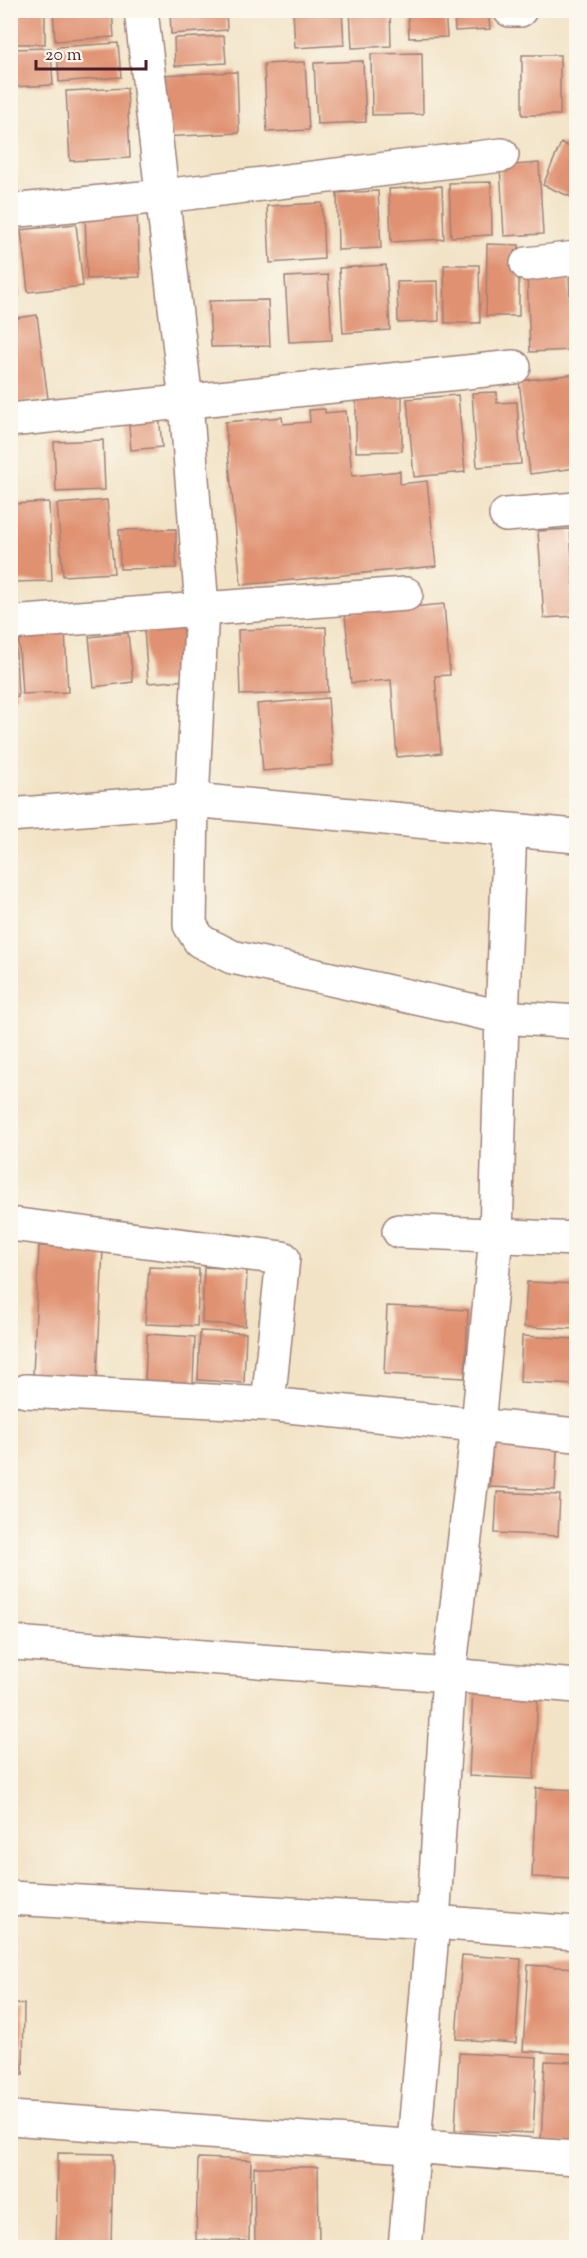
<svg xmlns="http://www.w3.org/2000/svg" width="587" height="2258" font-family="'Sorts Mill Goudy',serif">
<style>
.building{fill:#e09171}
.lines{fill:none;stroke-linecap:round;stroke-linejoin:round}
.minor-casing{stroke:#9e8178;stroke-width:36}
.minor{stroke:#fff;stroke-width:33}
</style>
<rect width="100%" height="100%" fill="#fbf7ec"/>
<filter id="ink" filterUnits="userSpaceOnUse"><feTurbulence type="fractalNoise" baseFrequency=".0167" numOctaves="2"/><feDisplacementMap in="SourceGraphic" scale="12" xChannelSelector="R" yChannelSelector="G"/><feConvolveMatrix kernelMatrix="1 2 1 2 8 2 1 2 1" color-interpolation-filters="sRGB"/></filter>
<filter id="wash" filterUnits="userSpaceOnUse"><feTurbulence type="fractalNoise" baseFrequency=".008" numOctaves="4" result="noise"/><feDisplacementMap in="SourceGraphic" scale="24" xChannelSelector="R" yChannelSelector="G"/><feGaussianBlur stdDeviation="1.35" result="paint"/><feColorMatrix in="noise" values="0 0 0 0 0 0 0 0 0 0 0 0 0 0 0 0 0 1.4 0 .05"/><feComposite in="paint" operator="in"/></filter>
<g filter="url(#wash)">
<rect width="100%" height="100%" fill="#f2e3c6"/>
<g id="blocks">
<!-- building -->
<path class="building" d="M 10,10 L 45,10 L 45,44 L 10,44 Z
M 53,10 L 112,10 L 114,37 L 55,41 Z
M 170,10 L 226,10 L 227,30 L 171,34 Z
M 293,10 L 342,10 L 344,45 L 295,48 Z
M 350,10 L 390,10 L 391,46 L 352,48 Z
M 408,10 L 445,10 L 447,37 L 409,38 Z
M 454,10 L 488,10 L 490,29 L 455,31 Z
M 224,36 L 226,63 L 175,66 L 174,38 Z
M 118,43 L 121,77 L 59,82 L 57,47 Z
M 51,48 L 53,85 L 13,87 L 11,49 Z
M 422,53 L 423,114 L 372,115 L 371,54 Z
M 522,55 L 560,55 L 560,115 L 522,115 Z
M 363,61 L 366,122 L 317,124 L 314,63 Z
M 305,62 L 309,130 L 267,132 L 264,64 Z
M 237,72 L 239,133 L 162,137 L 159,75 Z
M 127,88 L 130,158 L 70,161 L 66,91 Z
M 561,143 L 576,150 L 576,199 L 543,185 Z
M 539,163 L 543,234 L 504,236 L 500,166 Z
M 491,182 L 492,235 L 451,237 L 449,183 Z
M 442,186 L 444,239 L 391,242 L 389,189 Z
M 378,191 L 381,248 L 338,250 L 337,193 Z
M 322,203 L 324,259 L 270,263 L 267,206 Z
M 137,210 L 140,277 L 87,279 L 85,212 Z
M 14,222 L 18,271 L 10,271 L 10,223 Z
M 76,224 L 83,286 L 28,292 L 21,230 Z
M 487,244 L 519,245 L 519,316 L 486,316 Z
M 386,265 L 390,330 L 343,333 L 339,268 Z
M 444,265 L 479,265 L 480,323 L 445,323 Z
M 569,272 L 572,350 L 530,352 L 527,274 Z
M 328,275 L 332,340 L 289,342 L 285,277 Z
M 17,276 L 19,295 L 10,297 L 10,277 Z
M 438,281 L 439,321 L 398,323 L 397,282 Z
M 268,300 L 270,346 L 211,347 L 209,301 Z
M 37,315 L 48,399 L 10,404 L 10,319 Z
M 576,374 L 576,468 L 530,474 L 519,381 Z
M 356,389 L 402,390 L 402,451 L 356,452 Z
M 497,392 L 497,403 L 517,402 L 521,464 L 477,467 L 472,393 Z
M 458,395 L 465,472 L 414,477 L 407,399 Z
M 325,409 L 325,413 L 346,411 L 352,476 L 400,471 L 400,484 L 427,481 L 436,566 L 241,585 L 225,422 L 282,417 L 283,424 L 310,422 L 309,410 Z
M 159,413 L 162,447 L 131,450 L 128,415 Z
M 103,440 L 105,490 L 56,492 L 54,442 Z
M 107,500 L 114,573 L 63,576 L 57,504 Z
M 49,502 L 52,581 L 10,582 L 10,504 Z
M 176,529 L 176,568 L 120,569 L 119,530 Z
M 570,529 L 576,616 L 544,618 L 538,531 Z
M 444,604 L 450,675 L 435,676 L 441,753 L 397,757 L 391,680 L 351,683 L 345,613 Z
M 185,625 L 189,680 L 148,683 L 144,629 Z
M 326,627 L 328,692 L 240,695 L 238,630 Z
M 65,630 L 68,692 L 22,694 L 18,632 Z
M 15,633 L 18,697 L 10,698 L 10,634 Z
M 128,633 L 133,682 L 94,687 L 89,637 Z
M 328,698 L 333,765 L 263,771 L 257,704 Z
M 39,1246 L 103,1249 L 97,1378 L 33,1375 Z
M 149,1267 L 199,1269 L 197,1326 L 145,1324 Z
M 204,1267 L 247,1269 L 245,1326 L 202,1323 Z
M 527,1282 L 576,1284 L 576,1329 L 524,1327 Z
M 387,1306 L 468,1310 L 465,1378 L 384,1374 Z
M 200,1331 L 246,1333 L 244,1383 L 198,1380 Z
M 147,1334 L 195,1337 L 193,1383 L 145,1381 Z
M 522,1336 L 576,1339 L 576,1385 L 520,1382 Z
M 493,1432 L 558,1435 L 555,1490 L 490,1487 Z
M 497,1492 L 560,1495 L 558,1536 L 495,1533 Z
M 473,1688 L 538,1691 L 534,1779 L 469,1776 Z
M 536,1788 L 576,1790 L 576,1879 L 532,1877 Z
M 462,1955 L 521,1959 L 516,2043 L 456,2039 Z
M 528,1965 L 576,1968 L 576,2054 L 523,2051 Z
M 10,2004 L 24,2004 L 23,2075 L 10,2075 Z
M 459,2053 L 537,2057 L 533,2133 L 455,2130 Z
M 545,2061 L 576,2062 L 576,2144 L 541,2142 Z
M 58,2153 L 113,2154 L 111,2248 L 56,2248 Z
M 198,2158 L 251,2160 L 249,2241 L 196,2240 Z
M 254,2167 L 318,2167 L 319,2248 L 255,2248 Z"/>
</g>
</g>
<g filter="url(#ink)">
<use href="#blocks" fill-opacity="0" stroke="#9e8178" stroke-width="1.5"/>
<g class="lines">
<defs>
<path id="minor" d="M 141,10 L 186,402 L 202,608 L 192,800 L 190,925 L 200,941 L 232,957 L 502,1017 L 576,1022
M 510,10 L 520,10
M 10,211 L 163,196 L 502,155
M 527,264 L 576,258
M 10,420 L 514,367
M 506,515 L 576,509
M 10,623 L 406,594
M 10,815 L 192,800 L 576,836
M 10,1224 L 283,1258 L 268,1404
M 399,1231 L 576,1239
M 26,1391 L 268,1404 L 576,1435
M 14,1643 L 449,1675 L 478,1425 L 496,1236 L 502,1017 L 510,831
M 10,1898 L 433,1922 L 449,1675 L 576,1686
M 10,2118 L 576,2158
M 405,2248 L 433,1922 L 576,1933"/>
</defs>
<!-- minor casing -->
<use href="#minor" class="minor-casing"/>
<!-- minor -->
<use href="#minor" class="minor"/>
</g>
</g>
<!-- margin -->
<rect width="587" height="2258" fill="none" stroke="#fbf7ec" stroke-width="36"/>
<!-- scale -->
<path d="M36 60v9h110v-9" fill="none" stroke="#4a1f2b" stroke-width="3"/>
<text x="45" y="60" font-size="18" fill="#4a1f2b" stroke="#fbf7ec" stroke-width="4.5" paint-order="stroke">20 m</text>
</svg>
